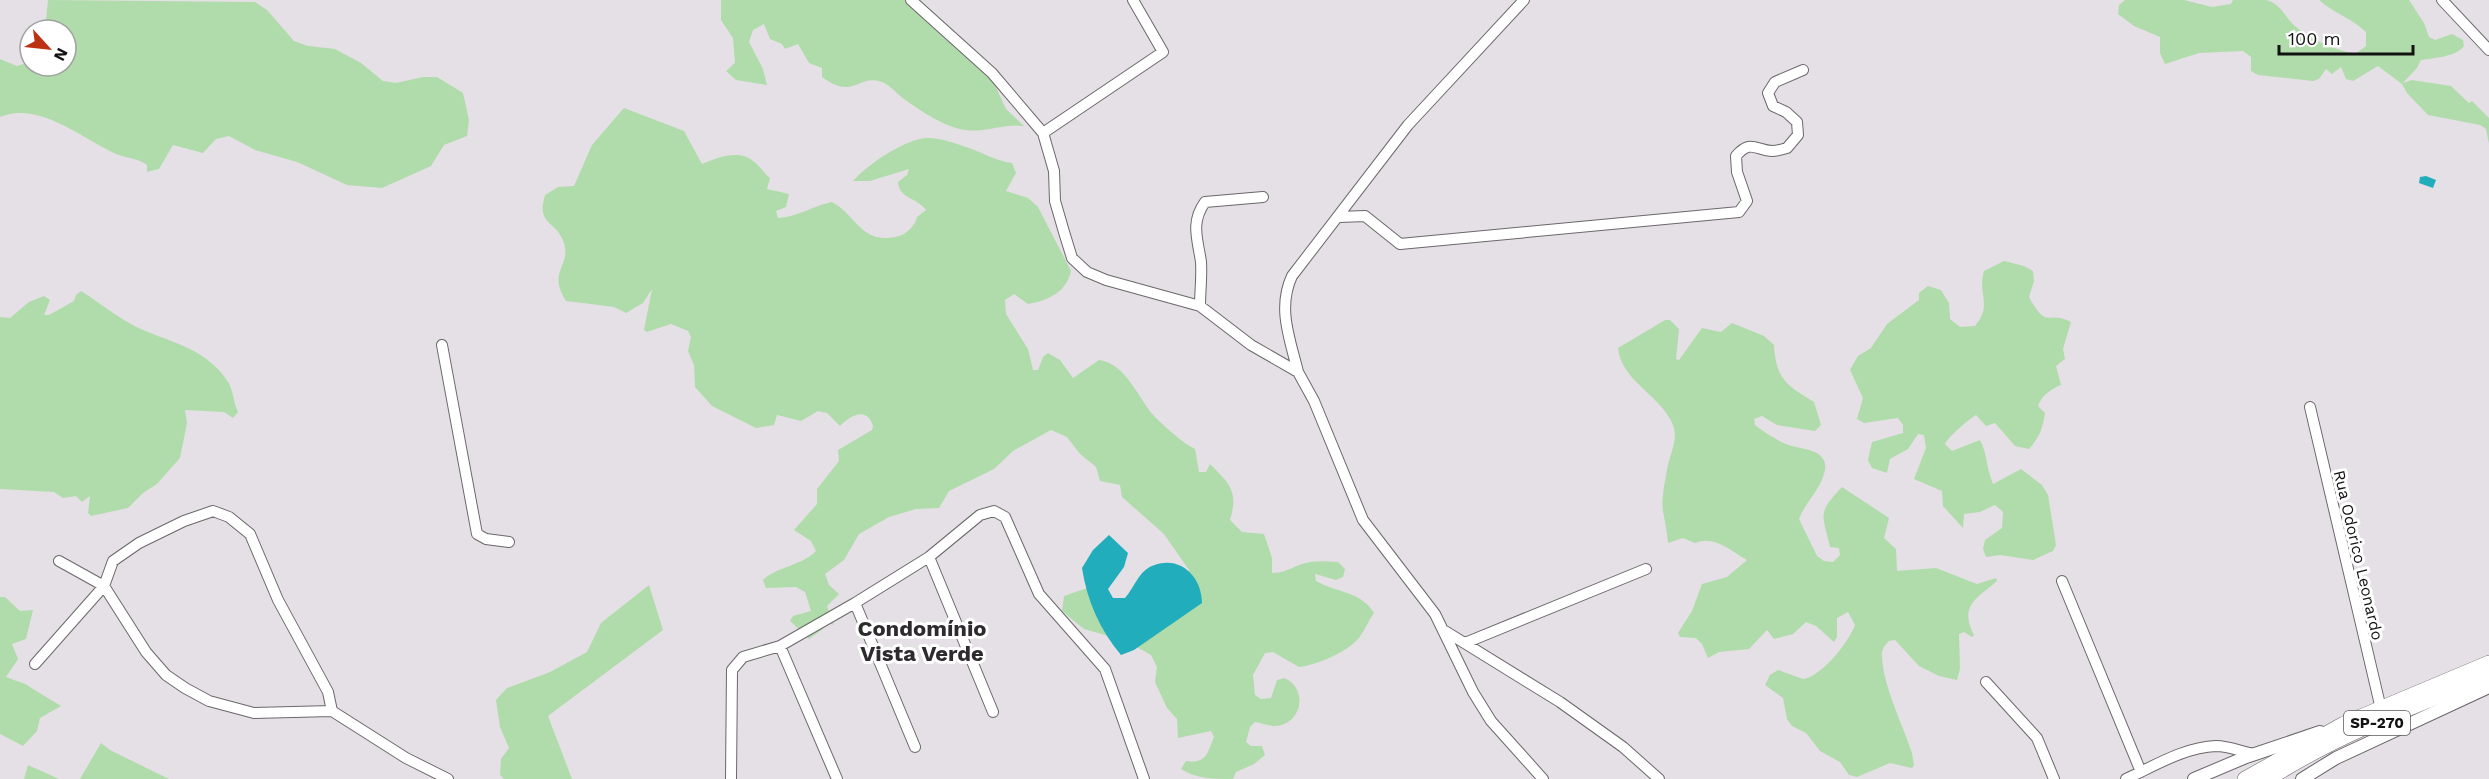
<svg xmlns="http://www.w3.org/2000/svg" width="2489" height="779" font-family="'Work Sans',sans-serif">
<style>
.green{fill:#b0dcab}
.water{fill:#22adbc}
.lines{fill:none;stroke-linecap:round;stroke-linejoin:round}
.minor-casing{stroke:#6b676b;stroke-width:12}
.major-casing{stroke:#6b676b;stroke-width:14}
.highway-casing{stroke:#6b676b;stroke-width:16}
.minor{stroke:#fff;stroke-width:10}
.major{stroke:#fff;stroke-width:12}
.highway{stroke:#fff;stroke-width:15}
.labels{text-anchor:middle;stroke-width:6;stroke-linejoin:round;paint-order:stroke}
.shield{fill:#fff;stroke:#5a595a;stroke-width:1.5}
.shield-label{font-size:15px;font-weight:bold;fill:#131213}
.street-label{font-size:16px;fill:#131213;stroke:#fff}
.district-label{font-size:22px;font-weight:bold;fill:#2e2b2f;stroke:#fff}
</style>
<rect width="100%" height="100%" fill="#e5e0e5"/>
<!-- green -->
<path class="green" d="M 48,0 L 255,2 L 267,10 L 294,41 L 308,46 L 335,49 L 361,63 L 383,81 L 396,83 L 423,77 L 437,77 L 463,93 L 469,120 L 467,136 L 444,145 L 431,166 L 382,188 L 347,185 L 297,162 L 255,150 L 229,136 L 216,139 L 203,153 L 173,145 L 159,169 L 147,172 L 147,165 C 138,158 126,158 116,154 C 81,138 39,101 0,117 L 0,59 L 17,66 L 30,62 L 30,66 L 66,66 L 66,30 L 45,30 Z
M 721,0 L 920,0 L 981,55 L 1006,109 L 1024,126 C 1004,123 986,133 965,130 C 944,127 921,111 904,99 C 897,94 890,85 882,82 C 858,73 854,101 822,77 L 822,68 L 809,63 L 798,44 L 785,49 L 782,44 L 770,39 L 764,24 L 753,30 L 749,42 L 763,69 L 767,85 L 736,80 L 726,71 L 735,63 L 733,38 L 721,20 Z
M 2125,0 L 2184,0 L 2212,7 L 2231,4 L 2233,0 C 2243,0 2256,0 2266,0 C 2282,4 2285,18 2296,27 C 2313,41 2334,49 2355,54 L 2366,46 L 2366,32 C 2352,18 2333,13 2319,0 L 2409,0 L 2424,23 L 2429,37 L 2435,40 L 2452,34 L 2463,40 L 2464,46 C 2456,57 2434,58 2421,60 L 2417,68 L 2403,83 L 2412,80 L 2451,86 L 2469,103 L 2472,101 L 2489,118 L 2489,144 L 2486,129 L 2480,125 L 2428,115 L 2407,93 L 2402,84 L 2378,66 L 2353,81 L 2346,79 L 2341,67 L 2332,74 L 2326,69 L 2319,79 L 2313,81 L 2258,75 L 2251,71 L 2251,57 L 2243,51 L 2199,53 L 2165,64 L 2160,53 L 2160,37 L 2134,26 L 2118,14 L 2119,5 Z
M 624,108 L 684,131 L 702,164 C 716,158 739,149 753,161 C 760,166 764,173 770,178 L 767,189 L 789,194 L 786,207 L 776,211 L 778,218 C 797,217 813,206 832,202 C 858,216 861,246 899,236 C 907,234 916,224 917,217 L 926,210 C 918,198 899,199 898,182 L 907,175 L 909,169 L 870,181 L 853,181 C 867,165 906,138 928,138 C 941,138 957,144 969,148 C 984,153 996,161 1012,163 L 1016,173 L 1006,191 L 1028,198 L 1038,207 L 1071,271 C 1067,292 1047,301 1028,304 L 1014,294 L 1005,300 L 1006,314 L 1028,349 L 1033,370 L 1038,370 L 1043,357 L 1048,353 L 1060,360 L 1073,378 L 1099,360 C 1127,364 1138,399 1155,417 C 1165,427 1183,443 1195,449 L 1199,472 L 1206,472 L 1210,464 C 1229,483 1239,491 1230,520 L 1242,532 L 1264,534 L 1272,558 L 1272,573 C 1284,573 1289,569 1299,565 C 1312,560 1325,561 1338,562 L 1345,569 L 1343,577 L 1336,580 L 1315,574 L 1316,581 C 1337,593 1361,591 1374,613 C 1368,621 1365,630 1359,638 C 1347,652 1317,665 1299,667 L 1273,652 L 1265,653 L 1253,675 L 1255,695 L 1261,699 L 1271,698 L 1277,680 L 1284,678 C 1309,688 1302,725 1275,726 C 1269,726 1261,723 1255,722 L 1250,727 L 1246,742 L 1251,746 L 1262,746 L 1265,755 L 1254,764 L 1236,772 L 1233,779 C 1214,779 1196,779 1181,769 L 1186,761 C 1206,764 1207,754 1214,737 L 1211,731 L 1178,738 L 1177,719 L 1167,708 L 1155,682 L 1157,667 L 1151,655 L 1126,641 L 1084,629 L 1062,611 L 1064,596 L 1090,587 L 1141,611 L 1187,585 L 1189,570 L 1164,534 L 1122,497 L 1120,485 L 1100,481 L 1096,467 L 1080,454 L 1067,437 L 1051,430 L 1013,451 L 994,469 L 949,491 L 939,508 L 916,509 L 889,517 L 859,534 L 844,560 L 825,574 L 829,585 L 839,594 L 827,606 L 834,625 L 819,619 L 823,629 L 809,639 L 790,621 L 793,616 L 811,611 L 805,592 L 796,587 L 766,588 L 763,580 C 778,566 801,566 816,551 L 811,541 L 794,530 L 817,504 L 817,489 L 839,461 L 838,450 L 872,430 L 873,426 C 867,406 851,415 840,426 L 827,413 L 818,411 L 801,421 L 777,415 L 774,425 L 756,428 L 712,406 L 695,387 L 694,365 L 688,351 L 691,337 L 688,331 L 671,324 L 647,332 L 644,330 L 652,289 L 643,303 L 626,313 L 614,307 L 566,301 C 547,271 571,267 564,243 C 556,220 536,226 545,195 L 558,187 L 574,186 L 592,145 Z
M 2004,261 L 2024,266 L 2033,271 L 2034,281 L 2029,297 C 2048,332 2047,309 2071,322 L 2063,349 L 2065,359 L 2056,366 L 2061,385 C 2051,389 2042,395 2038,406 L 2045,413 C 2043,428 2039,438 2029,449 L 2015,446 L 1995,423 L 1986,426 L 1976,415 C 1968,420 1949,436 1945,444 L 1952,451 L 1980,440 C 1987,452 1986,468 1993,484 L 2021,469 L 2042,485 L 2048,495 L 2056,545 L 2053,551 L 2033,560 L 2000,555 L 1986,557 L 1983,549 L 1985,540 L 2002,528 L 2003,512 L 1995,505 L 1980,512 L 1964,514 L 1963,528 L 1943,506 L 1942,491 L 1914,479 L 1926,448 L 1924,435 L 1918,434 L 1908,449 L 1890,459 L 1887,473 L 1872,468 L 1868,460 L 1872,442 L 1903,433 L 1903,425 L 1898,418 L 1864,423 L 1857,419 L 1863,398 L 1850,370 L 1858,356 L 1871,348 L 1887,324 L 1919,300 L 1919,293 L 1928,286 L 1941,290 L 1949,303 L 1950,319 L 1960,327 L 1975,326 C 1993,305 1977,294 1984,271 Z
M 81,291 C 102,304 120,320 143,330 C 174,343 208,350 228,382 C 234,392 233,402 238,412 L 233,418 L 224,412 L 185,410 L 187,423 L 180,458 L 157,484 L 143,493 L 128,508 L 91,516 L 88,513 L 90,496 L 82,502 L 76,496 L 63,498 L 54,492 L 0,489 L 0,317 L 10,318 L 29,302 L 44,296 L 50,300 L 44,315 L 49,315 L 74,301 L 76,295 Z
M 1665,320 L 1670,320 L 1679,329 L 1676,359 L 1679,360 L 1702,328 L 1721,332 L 1732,323 L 1764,336 L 1774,345 C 1776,380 1787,385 1814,402 L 1821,425 L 1815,431 L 1777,425 L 1762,416 L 1754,419 L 1755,425 C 1761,430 1778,441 1786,444 C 1800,450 1832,448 1824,474 C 1819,491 1805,503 1799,519 L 1817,556 L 1824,561 L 1833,562 L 1840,555 L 1839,548 L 1830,547 C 1823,515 1816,514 1842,487 L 1889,518 L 1884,538 L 1896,549 L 1897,571 L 1936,568 L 1977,584 L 1996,578 L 1997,581 C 1976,599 1959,606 1974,635 L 1972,637 L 1964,632 L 1959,634 L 1960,669 L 1957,680 L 1939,676 L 1919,666 L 1895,640 L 1889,641 C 1884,646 1881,650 1882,657 C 1883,686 1903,725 1912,753 L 1914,765 L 1912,768 L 1890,763 L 1857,777 L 1849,775 L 1840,762 L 1820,751 L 1806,733 L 1792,726 L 1787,719 L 1783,698 L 1765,685 L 1770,675 L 1778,670 L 1803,679 C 1821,677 1849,642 1855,625 L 1848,612 L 1837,618 L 1837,637 L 1834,642 L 1816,626 L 1806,622 L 1793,634 L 1774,639 L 1767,630 L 1749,649 L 1719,652 L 1708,658 L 1702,644 L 1696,638 L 1680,637 L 1678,633 L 1692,611 L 1702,584 L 1727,577 L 1747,560 C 1729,550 1715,535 1695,543 L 1683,538 L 1668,543 C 1667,532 1665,522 1663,511 C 1661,499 1665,482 1667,470 C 1669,455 1679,440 1673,425 C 1661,395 1621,381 1618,348 Z
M 649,585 L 663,630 L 548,716 L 572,779 L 504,779 L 500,775 L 501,759 L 509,748 L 500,727 L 496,700 L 507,688 L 550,672 L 587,652 L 601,623 Z
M 0,597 L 5,597 L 20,611 L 33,610 L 26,639 L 12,644 L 18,659 L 6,677 L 25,684 L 61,706 L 40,718 L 37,731 L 23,746 L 0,734 Z
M 101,743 L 110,750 L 169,779 L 80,779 Z
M 28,765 L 59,779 L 24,779 Z"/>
<!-- water -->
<path class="water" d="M 2426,176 L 2436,180 L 2433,188 L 2419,183 L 2420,177 Z
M 1109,535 L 1128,553 L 1124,567 L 1108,589 L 1113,598 L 1125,598 C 1134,588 1139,571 1152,566 C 1180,554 1202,577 1202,603 L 1134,650 L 1121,655 C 1100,630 1087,601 1082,568 L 1093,550 Z"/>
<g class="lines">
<defs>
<path id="minor" d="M 911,0 L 992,73 L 1043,133 L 1054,171 L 1055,201 L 1064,232 L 1072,258 L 1087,272 L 1106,280 L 1200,306 L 1251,345 L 1298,372 L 1314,401 L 1363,520 L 1435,614 L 1473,692 L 1491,721 L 1543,779
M 2442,0 L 2489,50
M 1043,133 L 1163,52 L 1133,0
M 1339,217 L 1365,216 L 1400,244 L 1739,212 L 1747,201 L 1737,172 L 1736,156 C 1750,139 1756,150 1772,151 C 1777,151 1783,149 1787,148 L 1798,135 L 1797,122 L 1786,112 L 1773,106 L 1768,93 L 1775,82 L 1803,70
M 1200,306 C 1200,292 1202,276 1201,262 C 1198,240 1190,223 1205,202 L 1263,197
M 442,345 L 477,534 L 486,539 L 509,542
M 1298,372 C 1290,339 1277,308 1292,276 L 1408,125 L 1524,0
M 2310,407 L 2381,709
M 929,557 L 993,712
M 59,561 L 104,586 L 146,652 L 166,675 L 185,688 L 209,701 L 254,713 L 332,711 L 406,758 L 448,779
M 2062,581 L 2141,772
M 855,603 L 915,747
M 1445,631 L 1560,702 L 1623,747 L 1659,779
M 1465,643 L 1646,569
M 780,646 L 837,779
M 35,664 L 104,586 L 113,561 L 139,543 L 184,521 L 213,511 L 229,517 L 250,534 L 278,600 L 328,692 L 332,711
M 1986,682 L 2037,738 L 2054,779
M 731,779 L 732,670 L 743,657 L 780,646 L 855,603 L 929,557 L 980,515 L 994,511 L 1005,517 L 1039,594 L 1105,669 L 1144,779
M 2126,779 C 2154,766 2185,747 2216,746 C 2230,746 2241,752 2254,754"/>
<path id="major" d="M 2194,779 L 2246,757 L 2320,732
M 2302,779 L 2336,758 L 2489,687"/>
<path id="highway" d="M 2245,779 L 2344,724 L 2489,663
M 2268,779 C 2336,735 2414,706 2489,676"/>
</defs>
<!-- minor casing -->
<use href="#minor" class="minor-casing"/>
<!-- major casing -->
<use href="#major" class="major-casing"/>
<!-- highway casing -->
<use href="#highway" class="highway-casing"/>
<!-- minor -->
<use href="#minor" class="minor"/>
<!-- major -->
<use href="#major" class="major"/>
<!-- highway -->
<use href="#highway" class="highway"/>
</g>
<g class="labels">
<!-- shield labels -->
<rect class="shield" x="2344" y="711" width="66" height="24" rx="4.5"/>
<g class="shield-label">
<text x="2377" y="728">SP-270</text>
</g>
<!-- street labels -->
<g class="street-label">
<text transform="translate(2359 555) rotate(77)" y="6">Rua Odorico Leonardo</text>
</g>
<!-- district labels -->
<g class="district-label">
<text x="922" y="636">Condomínio<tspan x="922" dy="25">Vista Verde</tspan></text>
</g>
</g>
<!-- north arrow -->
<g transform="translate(48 48) rotate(117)"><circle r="28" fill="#ffffff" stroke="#a1a0a1" stroke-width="1.5"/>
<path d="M0-4.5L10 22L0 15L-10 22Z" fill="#bc3113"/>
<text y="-9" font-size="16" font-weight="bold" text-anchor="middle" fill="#131213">N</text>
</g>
<!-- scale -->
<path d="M2279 45v9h134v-9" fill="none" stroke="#131213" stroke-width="3"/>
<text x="2288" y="45" font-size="18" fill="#131213" stroke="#ffffff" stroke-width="4.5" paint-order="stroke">100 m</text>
</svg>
